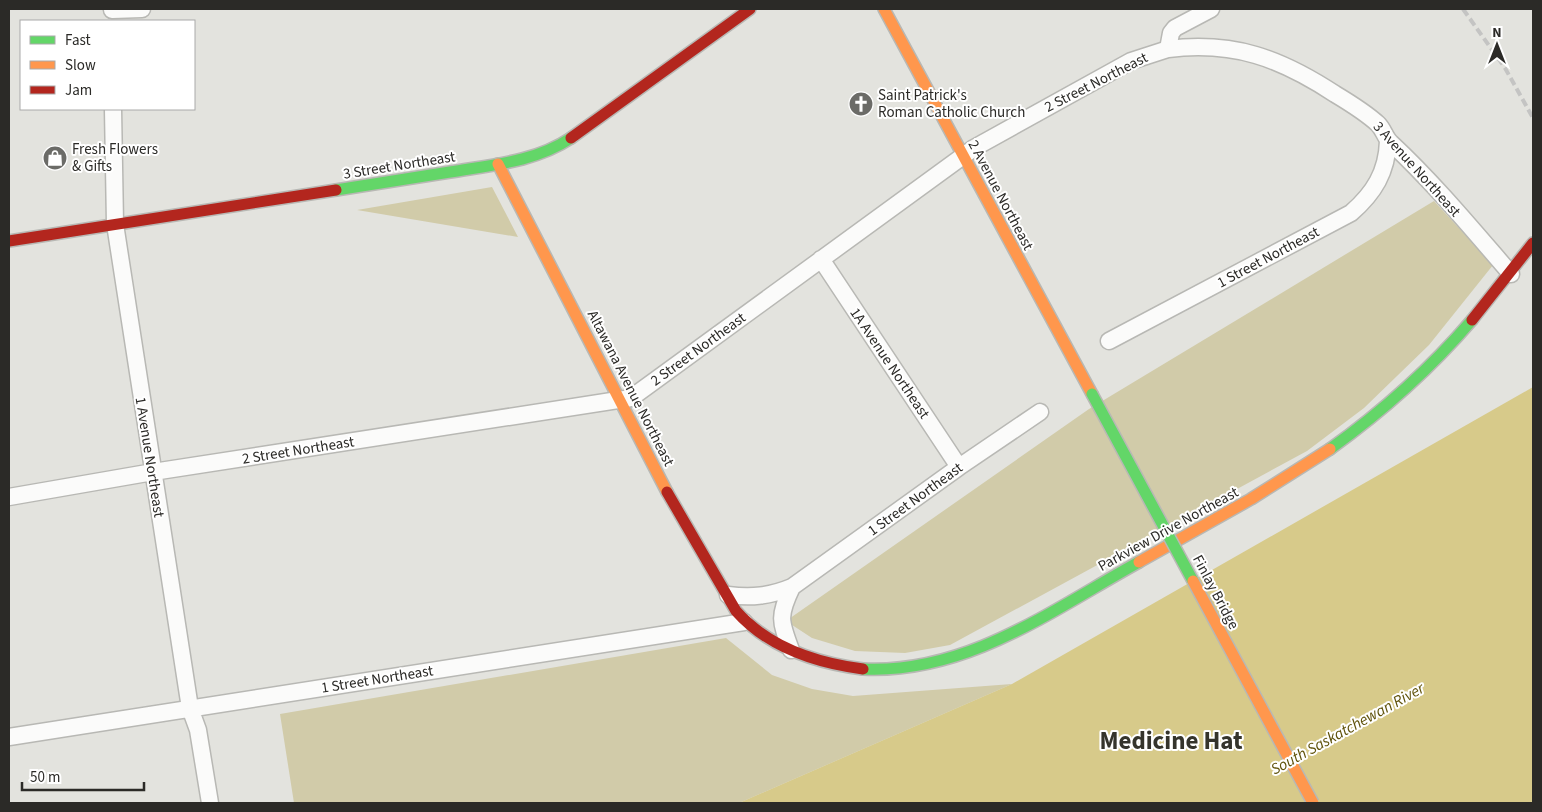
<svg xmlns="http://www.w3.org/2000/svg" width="1542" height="812" font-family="'Source Sans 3',sans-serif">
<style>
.green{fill:#d1cba9}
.water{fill:#d7ca8a}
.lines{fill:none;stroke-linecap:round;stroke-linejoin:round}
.street-casing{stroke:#b8b8b4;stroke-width:19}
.fast-casing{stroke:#b8b8b4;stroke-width:14}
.slow-casing{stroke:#b8b8b4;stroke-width:14}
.jam-casing{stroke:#b8b8b4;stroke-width:14}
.street{stroke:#fbfbfa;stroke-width:16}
.fast{stroke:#63d668;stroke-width:11}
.slow{stroke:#ff974d;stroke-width:11}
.jam{stroke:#b3261e;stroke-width:11}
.rail{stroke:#c4c4c3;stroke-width:4;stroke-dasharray:8 4;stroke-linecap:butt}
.fast-bridge-casing{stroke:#b8b8b4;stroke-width:14;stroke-linecap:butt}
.slow-bridge-casing{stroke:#b8b8b4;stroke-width:14;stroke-linecap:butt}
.fast-bridge{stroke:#63d668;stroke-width:11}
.slow-bridge{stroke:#ff974d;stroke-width:11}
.labels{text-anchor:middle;stroke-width:4;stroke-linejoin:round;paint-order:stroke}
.street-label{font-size:15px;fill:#2b2a27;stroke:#fff}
.poi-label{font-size:15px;fill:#2b2a27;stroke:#fff;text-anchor:start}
.water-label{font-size:16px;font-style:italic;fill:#5f520a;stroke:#fff}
.town-label{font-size:25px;font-weight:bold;fill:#35342c;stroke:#fff}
</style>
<rect width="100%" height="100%" fill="#e3e3de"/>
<!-- green -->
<path class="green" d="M 492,187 L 518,237 L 357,210 Z
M 1434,201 L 1493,265 L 1429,345 L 1364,408 L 1307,451 L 950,645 L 905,653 L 855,651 L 812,638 L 786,621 L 1089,409 Z
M 726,638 L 772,675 L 812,689 L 853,696 L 1012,684 L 739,803 L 294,803 L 280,714 Z"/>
<!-- water -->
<path class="water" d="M 1533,387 L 1533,803 L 739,803 L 1012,684 Z"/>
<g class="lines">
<defs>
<path id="street" d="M 112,10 L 142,9
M 1168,49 C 1234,41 1280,58 1335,94 C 1350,103 1365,112 1378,124 C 1384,130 1385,138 1391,143 C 1434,183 1472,229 1511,274
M 113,109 L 115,224 L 190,708 L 198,730 L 210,803
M 821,259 L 959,467
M 1109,341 L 1351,213 C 1374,193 1387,172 1388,141
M 9,497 L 153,472 L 631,398 L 974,148 L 1131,61 L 1168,49 L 1171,33 L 1175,28 L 1211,9
M 728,595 C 752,598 770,596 792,587 L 959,467 L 1040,412
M 791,650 C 780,621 778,616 792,587
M 9,737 L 744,622"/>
<path id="fast" d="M 336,190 C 374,184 412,178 450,172 C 491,165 535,162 571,138
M 1330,449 C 1383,411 1430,369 1472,320
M 863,669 C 967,674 1052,610 1139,562"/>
<path id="slow" d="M 884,9 L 1092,394
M 498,164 L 667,492
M 1139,562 L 1251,499 L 1330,449"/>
<path id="jam" d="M 571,138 L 750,9
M 9,241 L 336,190
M 1472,320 L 1533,243
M 667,492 L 736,611 C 768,647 816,663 863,669"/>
</defs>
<!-- street casing -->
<use href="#street" class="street-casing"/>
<!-- fast casing -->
<use href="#fast" class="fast-casing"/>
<!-- slow casing -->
<use href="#slow" class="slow-casing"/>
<!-- jam casing -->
<use href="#jam" class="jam-casing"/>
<!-- street -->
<use href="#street" class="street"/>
<!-- fast -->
<use href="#fast" class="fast"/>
<!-- slow -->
<use href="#slow" class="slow"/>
<!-- jam -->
<use href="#jam" class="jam"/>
<!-- rail -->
<path class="rail" d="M 1463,9 L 1505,68 L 1533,118"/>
<defs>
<path id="fast-bridge" d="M 1092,394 L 1193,581"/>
<path id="slow-bridge" d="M 1193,581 L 1313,803"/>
</defs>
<!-- fast-bridge casing -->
<use href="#fast-bridge" class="fast-bridge-casing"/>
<!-- slow-bridge casing -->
<use href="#slow-bridge" class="slow-bridge-casing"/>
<!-- fast-bridge -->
<use href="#fast-bridge" class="fast-bridge"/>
<!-- slow-bridge -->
<use href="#slow-bridge" class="slow-bridge"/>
</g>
<!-- icons -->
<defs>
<symbol id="church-disc" viewBox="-11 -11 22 22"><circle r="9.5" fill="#6b6b67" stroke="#fff"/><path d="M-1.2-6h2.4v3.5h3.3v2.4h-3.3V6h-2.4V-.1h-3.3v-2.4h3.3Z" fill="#fff"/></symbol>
<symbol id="shop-disc" viewBox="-11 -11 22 22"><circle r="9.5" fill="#6b6b67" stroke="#fff"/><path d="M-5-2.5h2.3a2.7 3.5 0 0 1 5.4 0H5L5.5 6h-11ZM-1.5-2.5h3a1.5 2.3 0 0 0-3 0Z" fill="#fff"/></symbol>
</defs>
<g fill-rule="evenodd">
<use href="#church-disc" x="847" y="90" width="28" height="28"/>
<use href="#shop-disc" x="41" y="144" width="28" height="28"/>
</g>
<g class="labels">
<!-- street labels -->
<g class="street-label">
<text transform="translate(1096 82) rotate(-27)" y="5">2 Street Northeast</text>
<text transform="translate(399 165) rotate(-9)" y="5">3 Street Northeast</text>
<text transform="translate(1417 169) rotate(48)" y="5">3 Avenue Northeast</text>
<text transform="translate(1001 195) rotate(62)" y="5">2 Avenue Northeast</text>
<text transform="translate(1268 257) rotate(-28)" y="5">1 Street Northeast</text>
<text transform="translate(698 349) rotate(-36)" y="5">2 Street Northeast</text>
<text transform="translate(890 363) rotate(56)" y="5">1A Avenue Northeast</text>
<text transform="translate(631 388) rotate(63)" y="5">Altawana Avenue Northeast</text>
<text transform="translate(298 450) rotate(-9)" y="5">2 Street Northeast</text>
<text transform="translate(150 457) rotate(81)" y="5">1 Avenue Northeast</text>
<text transform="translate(915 499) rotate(-36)" y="5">1 Street Northeast</text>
<text transform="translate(1168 529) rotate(-29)" y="5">Parkview Drive Northeast</text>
<text transform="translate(1216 592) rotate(62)" y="5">Finlay Bridge</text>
<text transform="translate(377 679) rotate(-9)" y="5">1 Street Northeast</text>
</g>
<!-- poi labels -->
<g class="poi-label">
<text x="878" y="100">Saint Patrick's<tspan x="878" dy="17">Roman Catholic Church</tspan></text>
<text x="72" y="154">Fresh Flowers<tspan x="72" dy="17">&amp; Gifts</tspan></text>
</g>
<!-- water labels -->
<g class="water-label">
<text transform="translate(1347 728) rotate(-29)" y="6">South Saskatchewan River</text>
</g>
<!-- town labels -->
<g class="town-label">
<text x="1171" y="749">Medicine Hat</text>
</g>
</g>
<!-- border -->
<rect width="1542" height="812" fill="none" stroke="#2b2a27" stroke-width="20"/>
<!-- legend -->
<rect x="20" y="20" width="175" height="90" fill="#ffffff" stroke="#aaaaa9"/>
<rect x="30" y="36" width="25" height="8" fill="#63d668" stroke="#aaaaa9"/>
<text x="65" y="45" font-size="15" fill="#2b2a27">Fast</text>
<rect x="30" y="61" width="25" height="8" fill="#ff974d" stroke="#aaaaa9"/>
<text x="65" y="70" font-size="15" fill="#2b2a27">Slow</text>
<rect x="30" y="86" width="25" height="8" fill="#b3261e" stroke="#aaaaa9"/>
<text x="65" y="95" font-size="15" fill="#2b2a27">Jam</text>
<!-- north arrow -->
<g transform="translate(1497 45)" stroke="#ffffff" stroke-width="4" paint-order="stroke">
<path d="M0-4L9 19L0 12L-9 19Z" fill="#2b2a27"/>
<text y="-8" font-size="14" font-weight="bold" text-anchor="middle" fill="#2b2a27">N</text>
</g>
<!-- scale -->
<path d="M22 782v8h122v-8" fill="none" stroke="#2b2a27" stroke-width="2.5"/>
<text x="30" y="782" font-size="15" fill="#2b2a27" stroke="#ffffff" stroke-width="4" paint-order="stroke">50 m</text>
</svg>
